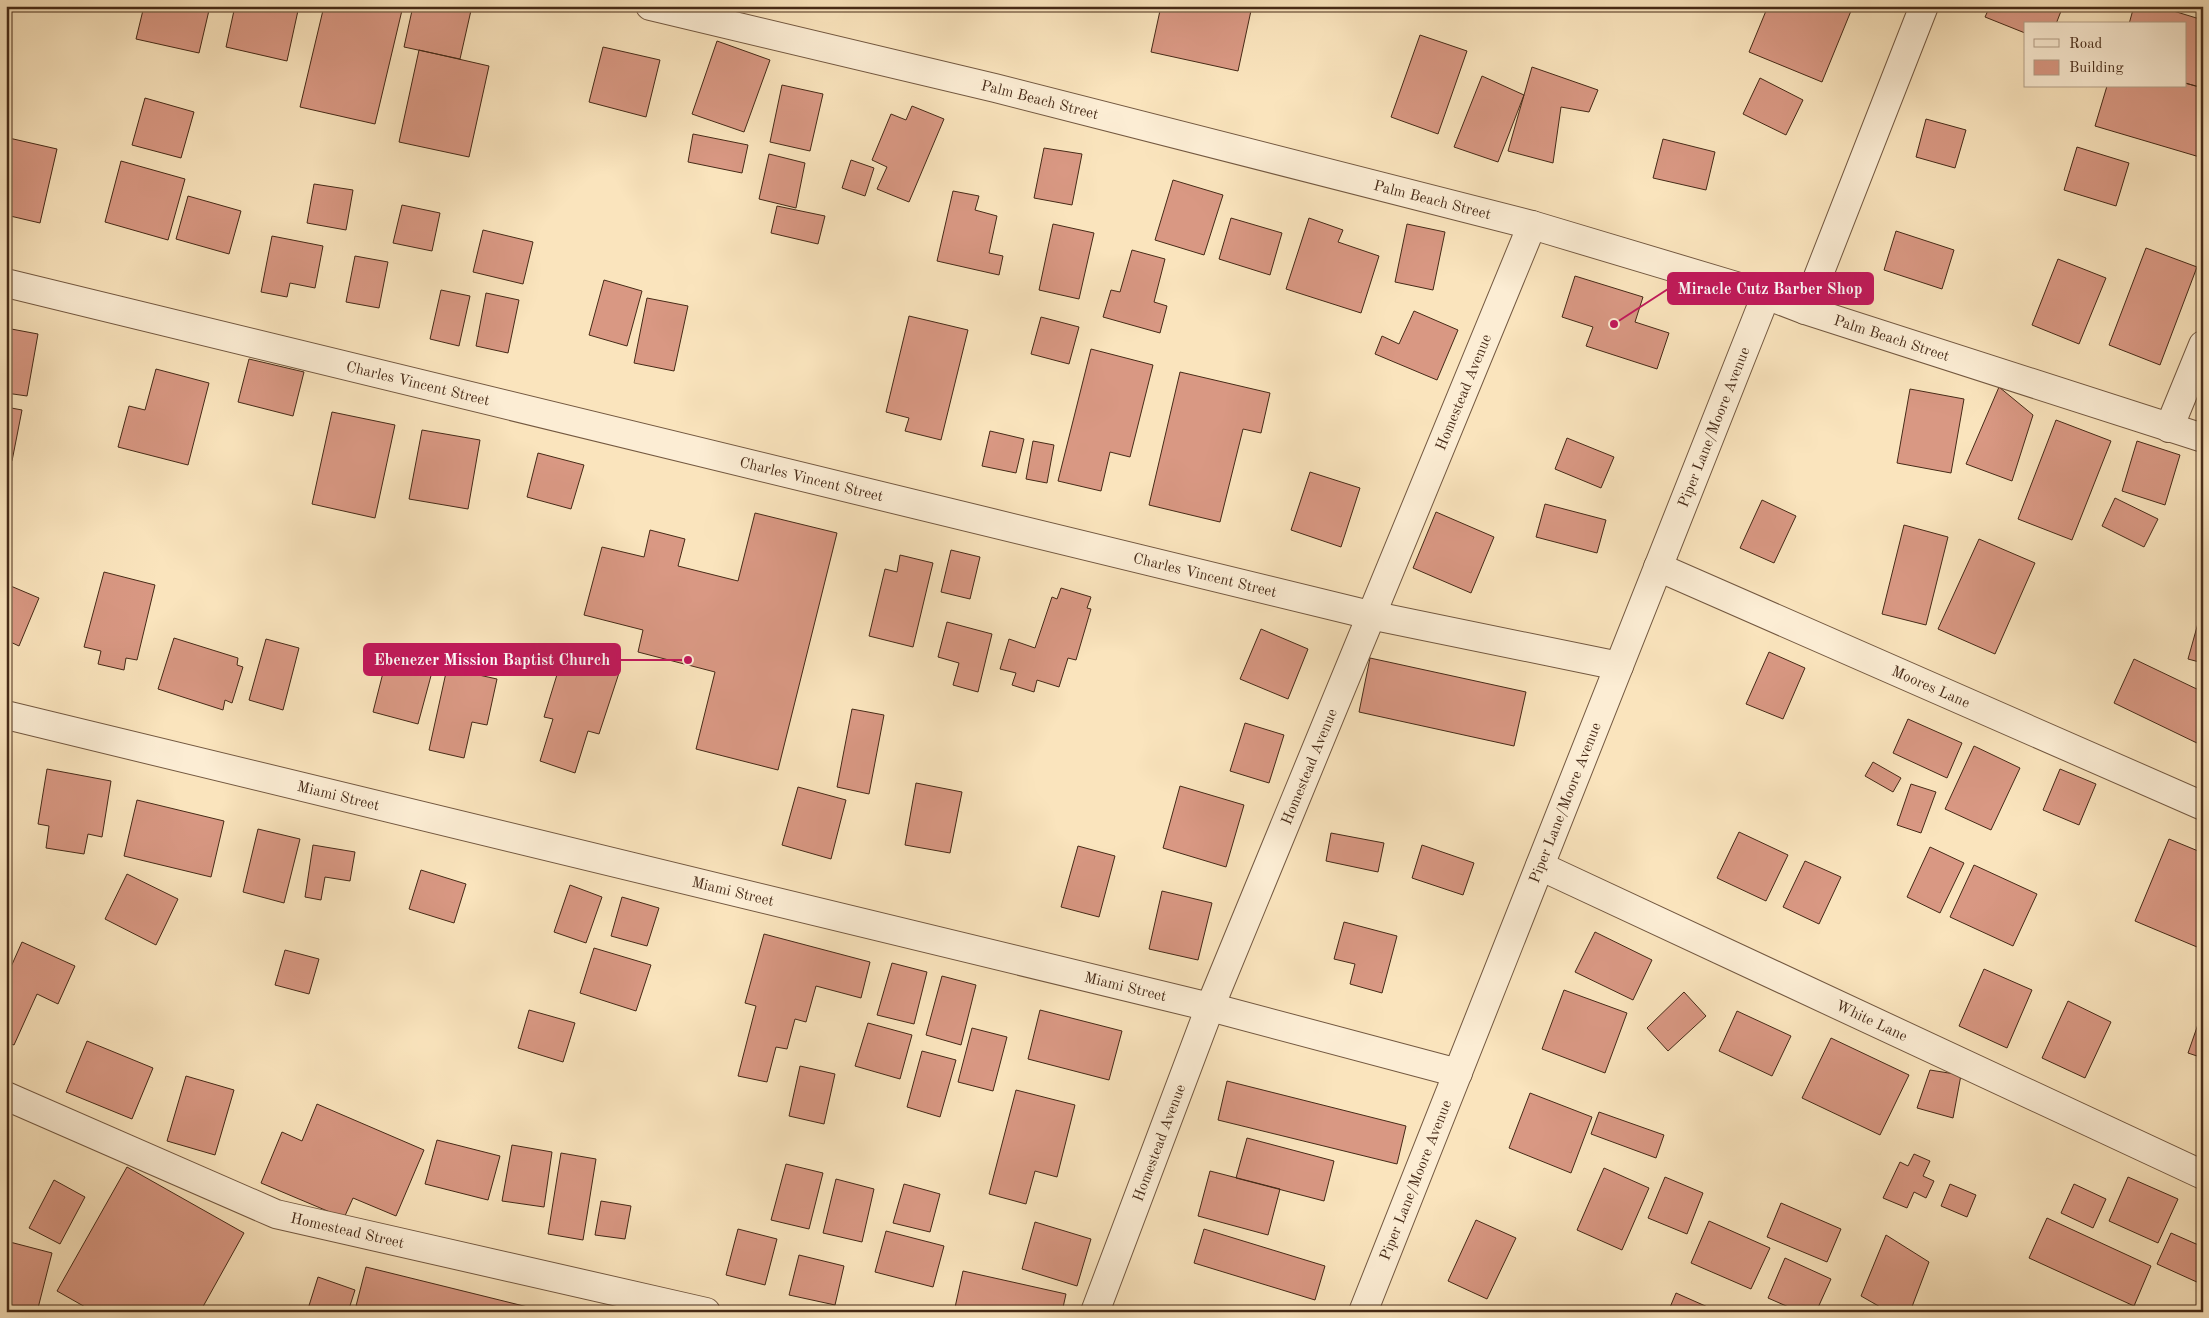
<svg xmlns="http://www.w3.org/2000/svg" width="2209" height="1318" font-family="'Old Standard TT',serif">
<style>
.building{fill:#d99883;stroke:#462a17}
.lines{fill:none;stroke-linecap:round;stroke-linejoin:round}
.minor-casing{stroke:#735840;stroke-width:30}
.minor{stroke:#fcedd4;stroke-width:28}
.labels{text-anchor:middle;stroke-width:4;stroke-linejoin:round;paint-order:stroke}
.street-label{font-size:15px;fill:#462a17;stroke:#fcedd4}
.leader{fill:none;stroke:#c2185b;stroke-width:2}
.callout-dot{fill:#c2185b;stroke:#fcedd4;stroke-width:2}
.callout{fill:#c2185b;stroke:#c2185b;stroke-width:2}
.callout-label{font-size:16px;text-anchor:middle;font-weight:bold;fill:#fff}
</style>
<rect width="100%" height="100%" fill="#fae4bd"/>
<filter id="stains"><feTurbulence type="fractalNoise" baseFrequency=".004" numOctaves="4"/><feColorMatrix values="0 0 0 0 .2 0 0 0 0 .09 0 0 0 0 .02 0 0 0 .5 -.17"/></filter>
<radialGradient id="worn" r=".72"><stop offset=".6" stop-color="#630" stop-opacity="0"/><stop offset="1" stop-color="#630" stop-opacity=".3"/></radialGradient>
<!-- building -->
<path class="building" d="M 144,6 L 210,6 L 199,53 L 136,39 Z
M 235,6 L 299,6 L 287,61 L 226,47 Z
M 324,6 L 403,6 L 375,124 L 300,107 Z
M 413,6 L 472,6 L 460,59 L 404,47 Z
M 1161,6 L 1252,6 L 1238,71 L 1151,52 Z
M 1768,6 L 1853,6 L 1822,82 L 1749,52 Z
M 1990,6 L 2063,6 L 2056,24 L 2025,24 L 2025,33 L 1985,17 Z
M 2134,6 L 2157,6 L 2203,20 L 2203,88 L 2185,83 L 2185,24 L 2129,24 Z
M 1420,35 L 1467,51 L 1438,134 L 1391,117 Z
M 717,41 L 770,60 L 744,132 L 692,114 Z
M 603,47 L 660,60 L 646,117 L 589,102 Z
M 419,50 L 489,66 L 469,157 L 399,142 Z
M 1532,67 L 1598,90 L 1589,112 L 1561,107 L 1553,163 L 1508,151 Z
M 1482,76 L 1524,95 L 1498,162 L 1454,147 Z
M 1760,78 L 1803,100 L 1786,135 L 1743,114 Z
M 2185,83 L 2203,88 L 2203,158 L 2095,126 L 2107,86 L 2185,86 Z
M 782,85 L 823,94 L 810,151 L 770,142 Z
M 145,98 L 194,112 L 181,158 L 132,145 Z
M 912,106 L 944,119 L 909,202 L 877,189 L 887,167 L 872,160 L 891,114 L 906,120 Z
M 1926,119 L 1966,130 L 1955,168 L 1916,157 Z
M 693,134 L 748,145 L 742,173 L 688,162 Z
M 9,138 L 57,149 L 40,223 L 6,215 L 6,151 Z
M 1663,139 L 1715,152 L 1706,190 L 1653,178 Z
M 2077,147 L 2129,163 L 2116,206 L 2064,190 Z
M 1044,148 L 1082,154 L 1072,205 L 1034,198 Z
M 769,154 L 805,163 L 796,208 L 759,199 Z
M 851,160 L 874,168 L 865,196 L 842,188 Z
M 121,161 L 185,179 L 168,240 L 105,222 Z
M 1173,180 L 1223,195 L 1204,255 L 1155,240 Z
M 314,184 L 353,190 L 346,230 L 307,223 Z
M 953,191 L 979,196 L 975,210 L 997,216 L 989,253 L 1003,256 L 999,275 L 937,261 Z
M 188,196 L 241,211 L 229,254 L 176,239 Z
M 402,205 L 440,213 L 432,251 L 393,243 Z
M 777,206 L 825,216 L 818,244 L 771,233 Z
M 1231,218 L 1282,233 L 1270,275 L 1219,259 Z
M 1309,218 L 1343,230 L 1338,242 L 1379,256 L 1361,313 L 1286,289 Z
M 1053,224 L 1094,233 L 1079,299 L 1039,290 Z
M 1407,224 L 1445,232 L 1433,290 L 1395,282 Z
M 483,230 L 533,242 L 523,284 L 473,272 Z
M 1896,231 L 1954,250 L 1942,289 L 1884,270 Z
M 272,236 L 323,246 L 315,288 L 290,283 L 287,297 L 261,292 Z
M 2146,248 L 2197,267 L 2160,365 L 2109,345 Z
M 1132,250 L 1165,259 L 1154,302 L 1167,306 L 1160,333 L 1103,317 L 1111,290 L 1120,292 Z
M 355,256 L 388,262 L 379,308 L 346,302 Z
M 2058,259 L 2106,278 L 2079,344 L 2032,325 Z
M 1575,276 L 1643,297 L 1635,322 L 1669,333 L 1657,369 L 1586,346 L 1593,327 L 1562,317 Z
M 604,280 L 642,291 L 627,346 L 589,335 Z
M 441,290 L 470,296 L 459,346 L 430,339 Z
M 486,293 L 519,300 L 508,353 L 476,346 Z
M 647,298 L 688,306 L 674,371 L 634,363 Z
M 1414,311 L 1458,330 L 1437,380 L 1375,354 L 1382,336 L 1399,344 Z
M 909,316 L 968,330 L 941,440 L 905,431 L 909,418 L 886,412 Z
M 1041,317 L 1079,327 L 1069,364 L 1031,354 Z
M 6,328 L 38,334 L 27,396 L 6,393 L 9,381 L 6,380 Z
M 1091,349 L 1153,365 L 1130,457 L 1110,452 L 1101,491 L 1058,481 Z
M 249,359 L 304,372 L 293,416 L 238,402 Z
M 156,369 L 209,383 L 188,465 L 118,447 L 129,406 L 145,410 Z
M 1180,372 L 1270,393 L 1261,433 L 1243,429 L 1220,522 L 1149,505 Z
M 1999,387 L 2033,415 L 2012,481 L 1966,464 Z
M 1910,389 L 1964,399 L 1951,473 L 1897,463 Z
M 6,407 L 22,410 L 12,461 L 6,460 Z
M 332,412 L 395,425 L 375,518 L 312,504 Z
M 2056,420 L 2111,441 L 2072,540 L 2018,519 Z
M 422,430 L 480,440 L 468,509 L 409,499 Z
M 990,431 L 1024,439 L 1016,473 L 982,466 Z
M 1567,438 L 1614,457 L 1601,488 L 1555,469 Z
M 1033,441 L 1054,445 L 1047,483 L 1026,479 Z
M 2137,441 L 2180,455 L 2165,505 L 2122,491 Z
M 538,453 L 584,465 L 571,509 L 527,497 Z
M 1310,472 L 1360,488 L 1341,547 L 1291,530 Z
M 2115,498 L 2158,519 L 2144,547 L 2102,526 Z
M 1762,500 L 1796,516 L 1774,563 L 1740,548 Z
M 1545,504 L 1606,520 L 1597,553 L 1536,537 Z
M 1436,512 L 1494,537 L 1471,593 L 1413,568 Z
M 755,513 L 837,533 L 778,770 L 696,749 L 715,672 L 638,652 L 643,630 L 584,615 L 602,547 L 644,557 L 650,530 L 685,539 L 678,566 L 738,581 Z
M 1904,525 L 1948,537 L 1926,625 L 1882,614 Z
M 1979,539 L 2035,563 L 1995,654 L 1938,629 Z
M 951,550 L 980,557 L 970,599 L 941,592 Z
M 900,555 L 933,563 L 913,647 L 869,636 L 885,569 L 897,572 Z
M 104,572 L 155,585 L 137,660 L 126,658 L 124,670 L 98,664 L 101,651 L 84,647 Z
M 6,584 L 39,598 L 19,646 L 6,640 Z
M 1061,588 L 1091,597 L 1087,608 L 1091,609 L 1076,660 L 1068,658 L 1059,687 L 1037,680 L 1034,692 L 1012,685 L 1016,673 L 1000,669 L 1009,639 L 1035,648 L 1052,597 L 1057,599 Z
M 2200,616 L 2203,617 L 2203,663 L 2188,659 Z
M 947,622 L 992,634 L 978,692 L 953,685 L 959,663 L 938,657 Z
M 1261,629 L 1308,649 L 1288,699 L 1240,679 Z
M 174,638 L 238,658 L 237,665 L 243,667 L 232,703 L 225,700 L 223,710 L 158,689 Z
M 266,639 L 299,648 L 283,710 L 249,700 Z
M 1769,652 L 1805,668 L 1783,719 L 1746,704 Z
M 563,655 L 619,673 L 599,734 L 588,731 L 575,773 L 540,761 L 553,719 L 544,717 Z
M 1370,658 L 1526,692 L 1514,746 L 1359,712 Z
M 2134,659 L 2203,692 L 2203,737 L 2199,744 L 2114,703 Z
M 386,661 L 432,672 L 418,724 L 373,712 Z
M 447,668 L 497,679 L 487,725 L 472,722 L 464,758 L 429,750 Z
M 852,709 L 884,715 L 869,794 L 837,787 Z
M 1908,719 L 1962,743 L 1947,778 L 1893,753 Z
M 1245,723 L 1284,735 L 1269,783 L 1230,771 Z
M 1974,746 L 2020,768 L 1991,830 L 1945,809 Z
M 1873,762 L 1901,778 L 1893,792 L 1865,776 Z
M 47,769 L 111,781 L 102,837 L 88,834 L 84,854 L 46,848 L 49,826 L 38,824 Z
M 2060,769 L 2096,784 L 2079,825 L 2043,810 Z
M 916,783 L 962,792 L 950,853 L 905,845 Z
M 1911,784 L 1936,792 L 1921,833 L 1897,825 Z
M 1180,786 L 1244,805 L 1226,867 L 1163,848 Z
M 798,787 L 846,800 L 831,859 L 782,845 Z
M 137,800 L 224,821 L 211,877 L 124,856 Z
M 258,829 L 300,839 L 284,903 L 243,892 Z
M 1739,832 L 1788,855 L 1766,901 L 1717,878 Z
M 1331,833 L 1384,843 L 1378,872 L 1326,861 Z
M 2169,839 L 2203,853 L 2203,933 L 2197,947 L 2135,921 Z
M 313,845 L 355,852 L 350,881 L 325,877 L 321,900 L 305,897 Z
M 1422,845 L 1474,863 L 1463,895 L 1412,878 Z
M 1078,846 L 1115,856 L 1099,917 L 1061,907 Z
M 1930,847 L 1964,863 L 1940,913 L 1907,897 Z
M 1805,861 L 1841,877 L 1819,924 L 1783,907 Z
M 1974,865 L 2037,894 L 2013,946 L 1950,917 Z
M 421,870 L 466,884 L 454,923 L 409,909 Z
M 127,874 L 178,899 L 156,945 L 105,919 Z
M 570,885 L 602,897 L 586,943 L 554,932 Z
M 1162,891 L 1212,903 L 1198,960 L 1149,949 Z
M 622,897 L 659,908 L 647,946 L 611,936 Z
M 1344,922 L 1397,936 L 1382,993 L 1350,984 L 1355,964 L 1334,959 Z
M 1595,932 L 1652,960 L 1633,1000 L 1575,972 Z
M 764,934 L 870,962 L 861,998 L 816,986 L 806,1022 L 795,1019 L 787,1049 L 776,1047 L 767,1082 L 738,1076 L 756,1006 L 745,1003 Z
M 22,942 L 75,966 L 58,1004 L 37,994 L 14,1045 L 6,1042 L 6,978 Z
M 594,948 L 651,965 L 636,1011 L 580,993 Z
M 285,950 L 319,959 L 309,994 L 275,985 Z
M 892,963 L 927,972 L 914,1024 L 877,1015 Z
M 1984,969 L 2032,990 L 2007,1048 L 1959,1026 Z
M 942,976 L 976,985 L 961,1045 L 926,1035 Z
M 1564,990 L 1627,1013 L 1605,1073 L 1542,1049 Z
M 1684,992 L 1706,1016 L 1668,1051 L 1647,1028 Z
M 2068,1001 L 2111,1022 L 2085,1078 L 2042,1058 Z
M 529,1010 L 575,1023 L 563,1062 L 518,1048 Z
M 1040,1010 L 1122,1031 L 1109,1080 L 1028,1059 Z
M 2203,1010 L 2203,1058 L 2188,1053 Z
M 1737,1011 L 1791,1036 L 1772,1076 L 1719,1051 Z
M 868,1023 L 912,1035 L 900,1079 L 855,1066 Z
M 972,1028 L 1007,1037 L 993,1091 L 958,1082 Z
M 1831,1038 L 1909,1075 L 1880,1135 L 1802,1098 Z
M 87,1041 L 153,1068 L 132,1119 L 66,1092 Z
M 922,1051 L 956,1060 L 940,1117 L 907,1107 Z
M 800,1066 L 835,1074 L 824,1124 L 789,1116 Z
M 1930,1070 L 1961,1075 L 1953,1118 L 1917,1108 Z
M 186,1076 L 234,1090 L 215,1155 L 167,1141 Z
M 1227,1081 L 1406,1126 L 1397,1164 L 1218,1120 Z
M 1016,1090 L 1075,1105 L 1057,1177 L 1035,1171 L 1026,1204 L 989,1194 Z
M 1530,1093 L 1592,1117 L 1571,1173 L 1509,1148 Z
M 317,1104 L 424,1150 L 396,1216 L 353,1198 L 344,1218 L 261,1183 L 282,1132 L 302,1141 Z
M 1599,1112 L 1664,1135 L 1656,1158 L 1591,1134 Z
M 1247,1138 L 1334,1161 L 1324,1201 L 1236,1178 Z
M 437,1140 L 500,1156 L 488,1200 L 425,1184 Z
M 512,1145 L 552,1152 L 544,1207 L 502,1201 Z
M 561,1153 L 596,1159 L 583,1240 L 548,1234 Z
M 1914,1154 L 1930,1161 L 1923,1176 L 1934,1181 L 1926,1198 L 1914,1192 L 1907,1208 L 1883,1198 L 1900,1162 L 1908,1166 Z
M 786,1164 L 823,1173 L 809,1229 L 771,1220 Z
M 127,1167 L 244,1233 L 200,1312 L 94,1312 L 57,1291 Z
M 1604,1168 L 1649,1188 L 1622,1250 L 1577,1230 Z
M 1210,1171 L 1280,1189 L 1268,1235 L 1198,1216 Z
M 1665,1177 L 1703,1193 L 1687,1234 L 1648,1218 Z
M 2128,1177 L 2178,1199 L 2158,1243 L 2109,1221 Z
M 836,1179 L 874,1189 L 862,1242 L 823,1233 Z
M 54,1180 L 85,1197 L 60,1244 L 29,1228 Z
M 904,1184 L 940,1194 L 930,1232 L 893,1223 Z
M 1950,1184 L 1976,1195 L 1967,1217 L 1941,1206 Z
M 2074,1184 L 2106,1199 L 2093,1228 L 2061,1213 Z
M 601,1201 L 631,1206 L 625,1239 L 595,1235 Z
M 1781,1203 L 1841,1229 L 1827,1262 L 1767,1237 Z
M 2047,1218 L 2151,1266 L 2134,1306 L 2029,1258 Z
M 1476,1220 L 1516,1238 L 1487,1299 L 1448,1281 Z
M 1709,1221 L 1770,1248 L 1751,1289 L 1691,1263 Z
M 1035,1222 L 1091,1239 L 1077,1286 L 1022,1269 Z
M 738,1229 L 777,1239 L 765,1285 L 726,1275 Z
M 1204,1229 L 1325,1266 L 1315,1300 L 1194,1263 Z
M 886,1231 L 944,1246 L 933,1287 L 875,1272 Z
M 2171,1233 L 2203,1247 L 2203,1274 L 2199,1283 L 2157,1264 Z
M 1886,1235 L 1929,1262 L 1910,1312 L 1889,1312 L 1861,1296 Z
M 6,1241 L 52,1253 L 37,1312 L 19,1312 L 6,1308 Z
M 799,1255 L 844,1266 L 835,1305 L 789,1295 Z
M 1785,1258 L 1831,1279 L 1816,1312 L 1800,1312 L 1768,1298 Z
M 366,1267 L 548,1312 L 378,1312 L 356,1306 Z
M 963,1271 L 1066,1294 L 1062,1312 L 954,1312 Z
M 318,1277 L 355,1290 L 348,1312 L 307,1312 Z
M 1676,1293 L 1719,1312 L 1668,1312 Z"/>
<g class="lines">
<defs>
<g id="minor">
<path id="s1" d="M 650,6 L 995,88 L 1532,225 L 1766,295 L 1805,310 L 2203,438"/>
<path id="s2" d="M 6,283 L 1370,615 L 1619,666"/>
<path d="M 1805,310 L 1924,6"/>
<path d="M 2169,428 L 2203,345"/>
<path id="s3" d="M 1658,567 L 2203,806"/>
<path id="s4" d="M 6,715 L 1210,1007 L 1458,1073"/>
<path id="s5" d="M 1540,866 L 2203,1175"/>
<path id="s6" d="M 6,1096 L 276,1214 L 706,1312"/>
<path id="s7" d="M 1095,1312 L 1210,1007 L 1532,225"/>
<path id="s8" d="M 1363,1312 L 1766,295"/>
</g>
</defs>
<!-- minor casing -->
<use href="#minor" class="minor-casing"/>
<!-- minor -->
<use href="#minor" class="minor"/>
</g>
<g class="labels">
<!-- street labels -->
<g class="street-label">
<text dy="5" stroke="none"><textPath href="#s1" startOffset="401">Palm Beach Street</textPath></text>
<text dy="5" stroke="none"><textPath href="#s1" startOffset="806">Palm Beach Street</textPath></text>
<text dy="5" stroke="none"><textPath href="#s1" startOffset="1286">Palm Beach Street</textPath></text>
<text dy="5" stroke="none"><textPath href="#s2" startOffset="424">Charles Vincent Street</textPath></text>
<text dy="5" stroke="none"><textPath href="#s7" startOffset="991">Homestead Avenue</textPath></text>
<text dy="5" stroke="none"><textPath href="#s8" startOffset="952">Piper Lane/Moore Avenue</textPath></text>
<text dy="5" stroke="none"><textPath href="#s2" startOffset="829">Charles Vincent Street</textPath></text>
<text dy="5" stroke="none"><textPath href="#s2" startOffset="1234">Charles Vincent Street</textPath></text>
<text dy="5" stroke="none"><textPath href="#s3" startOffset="298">Moores Lane</textPath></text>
<text dy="5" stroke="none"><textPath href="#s7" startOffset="586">Homestead Avenue</textPath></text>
<text dy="5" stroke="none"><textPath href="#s4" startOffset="342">Miami Street</textPath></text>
<text dy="5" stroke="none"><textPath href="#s8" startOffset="548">Piper Lane/Moore Avenue</textPath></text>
<text dy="5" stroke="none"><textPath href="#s4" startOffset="748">Miami Street</textPath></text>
<text dy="5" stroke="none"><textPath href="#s4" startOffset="1152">Miami Street</textPath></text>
<text dy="5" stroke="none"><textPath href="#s5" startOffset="366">White Lane</textPath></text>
<text dy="5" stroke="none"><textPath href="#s7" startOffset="181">Homestead Avenue</textPath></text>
<text dy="5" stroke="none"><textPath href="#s8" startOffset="142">Piper Lane/Moore Avenue</textPath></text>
<text dy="5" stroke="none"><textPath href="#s6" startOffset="368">Homestead Street</textPath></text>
</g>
</g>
<!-- callouts -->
<path class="leader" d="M1614 324L1668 289M688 660L620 660"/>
<g class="callout-dot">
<circle cx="1614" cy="324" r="5"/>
<circle cx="688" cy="660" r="5"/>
</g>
<g class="callout">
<rect x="1668" y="273" width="205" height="31" rx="5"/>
<rect x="364" y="644" width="256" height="31" rx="5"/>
</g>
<g class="callout-label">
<text x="1770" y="294">Miracle Cutz Barber Shop</text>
<text x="492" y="665">Ebenezer Mission Baptist Church</text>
</g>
<!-- margin -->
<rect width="2209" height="1318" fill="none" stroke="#fae4bd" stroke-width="25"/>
<rect x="8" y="8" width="2194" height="1303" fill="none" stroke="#462a17" stroke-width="2.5"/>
<rect x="12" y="12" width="2184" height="1293" fill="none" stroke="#462a17"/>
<!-- legend -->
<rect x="2024" y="22" width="162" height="65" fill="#fcedd4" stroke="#b39f88"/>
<rect x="2034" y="39" width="25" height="8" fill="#fcedd4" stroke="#b39f88"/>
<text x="2069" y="48" font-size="15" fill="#462a17">Road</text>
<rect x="2034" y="60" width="25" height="15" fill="#d99883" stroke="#b39f88"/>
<text x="2069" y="72" font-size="15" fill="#462a17">Building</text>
<rect width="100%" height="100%" filter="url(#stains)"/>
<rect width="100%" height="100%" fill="url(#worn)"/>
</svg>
